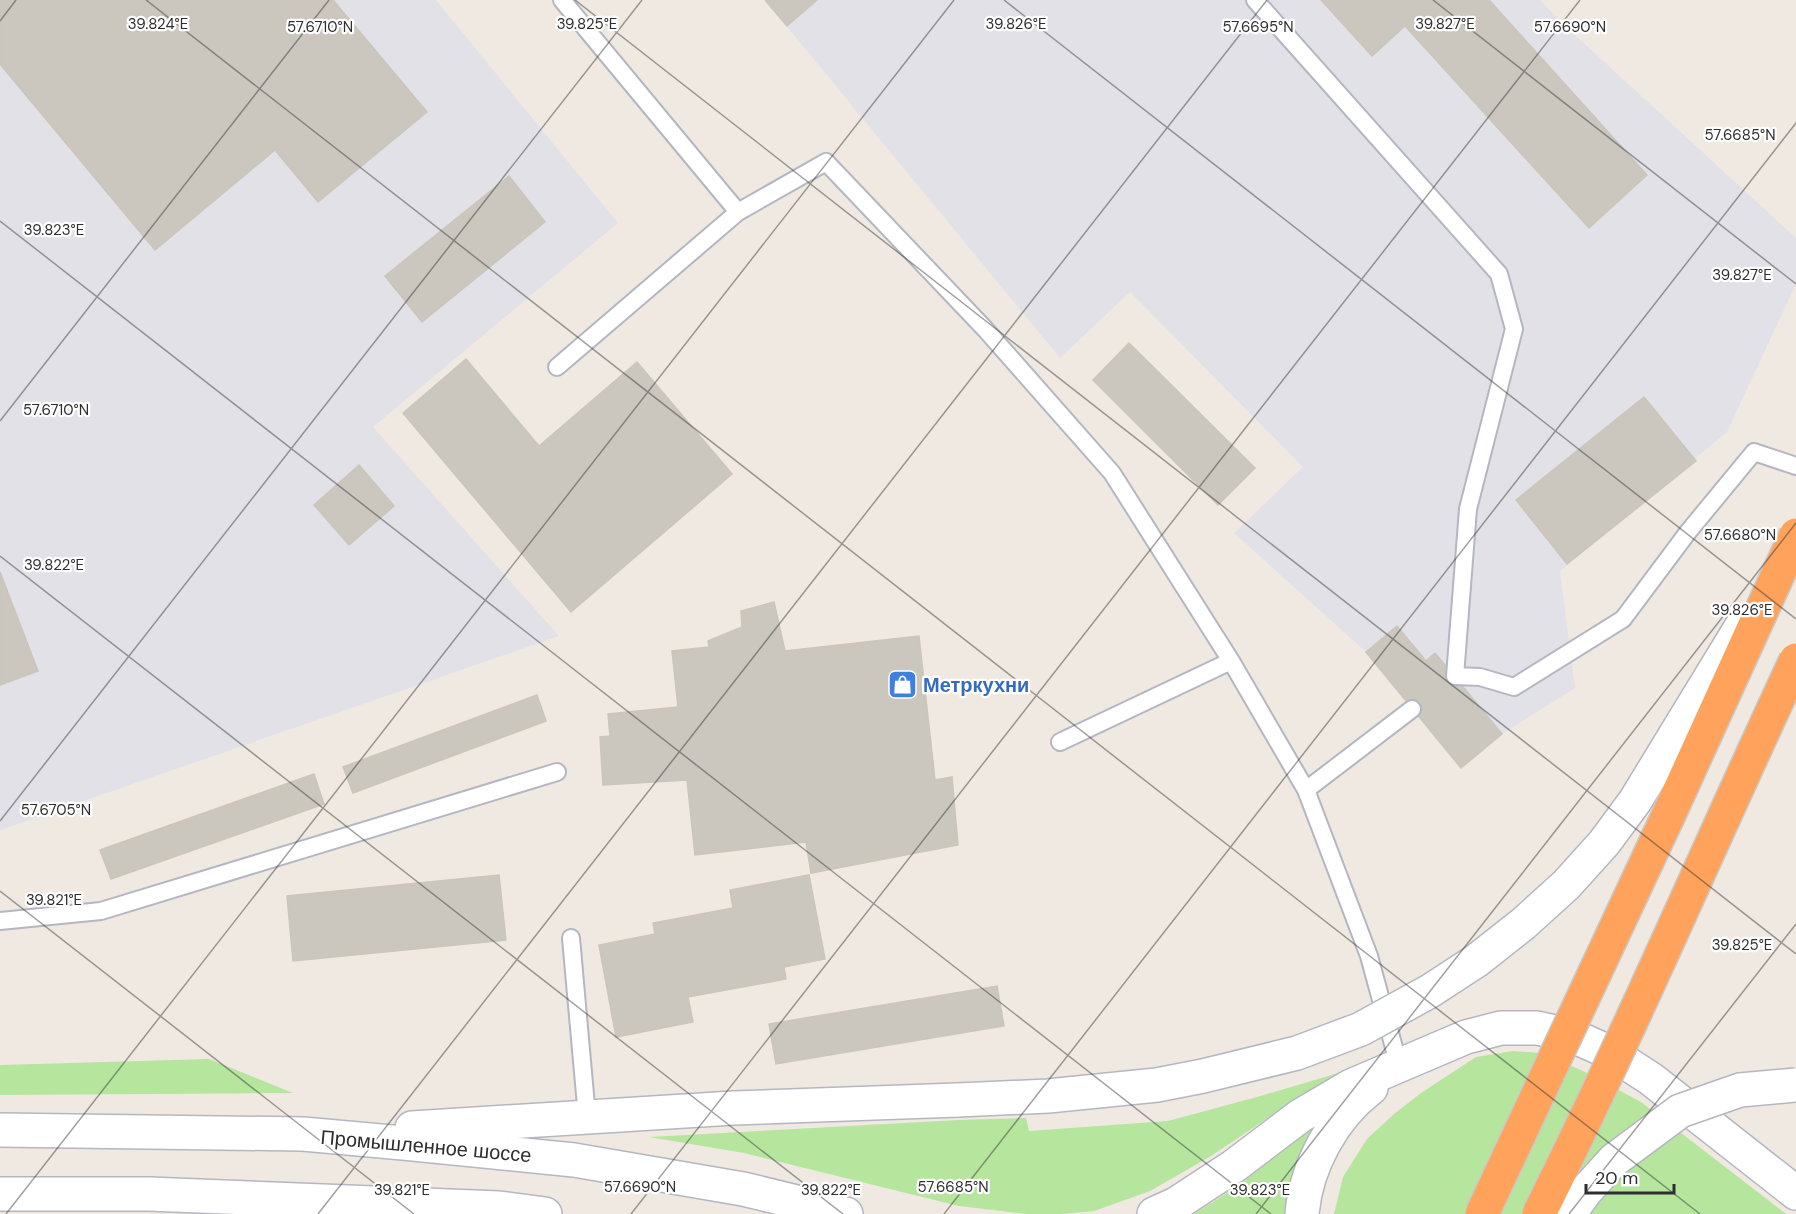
<svg xmlns="http://www.w3.org/2000/svg" width="1796" height="1214" font-family="'DM Sans',sans-serif">
<style>
.industrial{fill:#e3e1e8}
.green{fill:#b6e59e}
.building{fill:#cbc7bf;stroke:#cbc5ba;stroke-width:1.5}
.lines{fill:none;stroke-linecap:round;stroke-linejoin:round}
.lane-casing{stroke:#b4b7c1;stroke-width:20}
.secondary-casing{stroke:#b4b7c1;stroke-width:36}
.lane{stroke:#fff;stroke-width:16}
.secondary{stroke:#fff;stroke-width:33}
.secondary-bridge-casing{stroke:#b4b7c1;stroke-width:36;stroke-linecap:butt}
.highway-bridge-casing{stroke:#c9c9c9;stroke-width:36;stroke-linecap:butt}
.secondary-bridge{stroke:#fff;stroke-width:33}
.highway-bridge{stroke:#ffa35c;stroke-width:33}
.ticks{fill:none;stroke:#2e2e2e;stroke-width:1.5;stroke-opacity:0.45}
.labels{text-anchor:middle;stroke-width:4.5;stroke-linejoin:round;paint-order:stroke}
.shop-label{font-size:20px;font-weight:bold;fill:#366cbe;stroke:#fff;text-anchor:start}
.street-label{font-size:20px;fill:#2e2e2e;stroke:#fff}
.ticks-label{font-size:15px;text-anchor:middle;fill:#2e2e2e;stroke:#fff;stroke-width:4.5;stroke-linejoin:round;paint-order:stroke}
</style>
<rect width="100%" height="100%" fill="#efe9e1"/>
<!-- industrial -->
<path class="industrial" d="M 0,0 L 436,0 L 618,223 L 373,427 L 559,636 L 0,830 Z
M 765,0 L 1540,0 L 1563,24 L 1796,238 L 1796,284 L 1727,432 L 1560,571 L 1575,688 L 1502,734 L 1461,768 L 1366,652 L 1234,533 L 1303,467 L 1130,292 L 1060,358 Z"/>
<!-- green -->
<path class="green" d="M 1513,1051 L 1540,1053 L 1583,1071 L 1641,1102 L 1786,1214 L 1334,1214 L 1343,1177 L 1367,1139 L 1394,1114 L 1421,1093 L 1476,1057 Z
M 209,1059 L 293,1093 L 0,1095 L 0,1065 Z
M 1345,1071 L 1277,1112 L 1211,1156 L 1150,1191 L 1094,1211 L 1062,1214 L 1027,1214 L 959,1206 L 744,1153 L 649,1137 L 959,1120 L 1026,1118 L 1029,1131 L 1168,1121 L 1257,1097 Z
M 1324,1117 L 1304,1151 L 1290,1183 L 1286,1214 L 1193,1214 C 1240,1188 1282,1151 1324,1117 Z"/>
<!-- building -->
<path class="building" d="M 0,0 L 333,0 L 427,112 L 318,202 L 275,150 L 155,250 L 0,64 Z
M 765,0 L 817,0 L 787,26 Z
M 1321,0 L 1489,0 L 1647,175 L 1589,228 L 1405,26 L 1372,56 Z
M 509,176 L 545,222 L 422,322 L 385,276 Z
M 1129,343 L 1255,468 L 1218,505 L 1093,380 Z
M 466,359 L 539,446 L 637,362 L 732,474 L 571,612 L 403,413 Z
M 1644,397 L 1696,461 L 1567,564 L 1516,500 Z
M 359,465 L 394,506 L 349,545 L 314,505 Z
M 0,572 L 38,671 L 0,685 Z
M 774,602 L 785,651 L 919,636 L 935,780 L 952,777 L 958,845 L 811,873 L 806,842 L 695,855 L 687,780 L 603,785 L 600,737 L 610,736 L 608,714 L 678,707 L 672,651 L 709,647 L 708,641 L 742,627 L 741,611 Z
M 1397,626 L 1426,661 L 1435,653 L 1502,734 L 1461,768 L 1366,652 Z
M 537,695 L 546,721 L 353,793 L 343,767 Z
M 314,774 L 324,804 L 111,879 L 100,850 Z
M 499,875 L 506,940 L 293,961 L 287,896 Z
M 809,875 L 825,959 L 784,967 L 786,979 L 688,997 L 693,1022 L 616,1037 L 599,945 L 655,934 L 653,923 L 733,908 L 730,890 Z
M 997,986 L 1004,1026 L 776,1064 L 769,1024 Z"/>
<g class="lines">
<defs>
<path id="lane" d="M 1255,0 L 1499,274 L 1514,329 L 1468,509 L 1455,676 L 1480,677 L 1514,687 L 1623,619 L 1688,532 L 1754,452 L 1796,466
M 738,212 L 826,162 L 985,329 L 1112,473 L 1231,661 L 1306,790
M 557,367 L 738,212 L 562,0
M 1060,742 L 1231,661
M 0,921 L 101,911 L 557,772
M 571,938 L 587,1117
M 1399,1066 L 1369,956 L 1306,790 L 1412,709"/>
<path id="secondary" d="M 412,1128 L 733,1108 L 958,1100
M 0,1130 L 303,1134 L 403,1143 L 574,1160 L 743,1189 L 846,1214
M 0,1194 L 149,1194 L 499,1208 L 545,1214
M 1154,1214 L 1176,1204 L 1234,1166 L 1300,1116 L 1351,1086 L 1466,1037 L 1501,1028 L 1537,1028 L 1573,1036 L 1611,1053 L 1651,1079 L 1796,1193
M 1302,1214 C 1306,1166 1333,1117 1371,1088"/>
</defs>
<!-- lane casing -->
<use href="#lane" class="lane-casing"/>
<!-- secondary casing -->
<use href="#secondary" class="secondary-casing"/>
<!-- lane -->
<use href="#lane" class="lane"/>
<!-- secondary -->
<use href="#secondary" class="secondary"/>
<defs>
<path id="secondary-bridge" d="M 958,1100 L 1048,1096 L 1157,1085 L 1203,1076 L 1297,1053 L 1361,1029 L 1430,991 L 1476,961 L 1523,924 L 1566,885 L 1604,843 L 1635,801 L 1743,624
M 1569,1214 L 1585,1192 L 1614,1160 L 1680,1111 L 1740,1090 L 1796,1085"/>
<path id="highway-bridge" d="M 1482,1214 L 1670,812 L 1796,535
M 1539,1214 C 1630,1032 1710,844 1796,660"/>
</defs>
<!-- secondary-bridge casing -->
<use href="#secondary-bridge" class="secondary-bridge-casing"/>
<!-- highway-bridge casing -->
<use href="#highway-bridge" class="highway-bridge-casing"/>
<!-- secondary-bridge -->
<use href="#secondary-bridge" class="secondary-bridge"/>
<!-- highway-bridge -->
<use href="#highway-bridge" class="highway-bridge"/>
</g>
<!-- ticks -->
<path class="ticks" d="M 146,0 L 1700,1214M 575,0 L 1796,954M 1004,0 L 1796,619M 1433,0 L 1796,284M 0,21 L 16,0M 0,221 L 1271,1214M 0,421 L 329,0M 0,556 L 843,1214M 0,821 L 642,0M 0,891 L 414,1214M 6,1214 L 954,0M 318,1214 L 1267,0M 631,1214 L 1580,0M 944,1214 L 1796,123M 1256,1214 L 1796,523M 1569,1214 L 1796,924"/>
<!-- icons -->
<defs>
<symbol id="shop-square" viewBox="-11 -11 22 22"><rect x="-9" y="-9" width="18" height="18" rx="4" fill="#3f7fe0" stroke="#fff"/><path d="M-5-2.5h2.3a2.7 3.5 0 0 1 5.4 0H5L5.5 6h-11ZM-1.5-2.5h3a1.5 2.3 0 0 0-3 0Z" fill="#fff"/></symbol>
</defs>
<g fill-rule="evenodd">
<use href="#shop-square" x="886" y="668" width="33" height="33"/>
</g>
<g class="labels">
<!-- shop labels -->
<g class="shop-label">
<text x="923" y="692">Метркухни</text>
</g>
<!-- street labels -->
<g class="street-label">
<text transform="translate(426 1146) rotate(5)" y="7">Промышленное шоссе</text>
</g>
</g>
<g class="ticks-label">
<text x="158" y="29">39.824°E</text>
<text x="587" y="29">39.825°E</text>
<text x="1016" y="29">39.826°E</text>
<text x="1445" y="29">39.827°E</text>
<text x="320" y="32">57.6710°N</text>
<text x="1258" y="32">57.6695°N</text>
<text x="1570" y="32">57.6690°N</text>
<text x="1740" y="140">57.6685°N</text>
<text x="54" y="235">39.823°E</text>
<text x="1742" y="280">39.827°E</text>
<text x="56" y="415">57.6710°N</text>
<text x="1740" y="540">57.6680°N</text>
<text x="54" y="570">39.822°E</text>
<text x="1742" y="615">39.826°E</text>
<text x="56" y="815">57.6705°N</text>
<text x="54" y="905">39.821°E</text>
<text x="1742" y="950">39.825°E</text>
<text x="640" y="1192">57.6690°N</text>
<text x="953" y="1192">57.6685°N</text>
<text x="402" y="1195">39.821°E</text>
<text x="831" y="1195">39.822°E</text>
<text x="1260" y="1195">39.823°E</text>
</g>
<!-- scale -->
<path d="M1586 1184v9h88v-9" fill="none" stroke="#2e2e2e" stroke-width="3"/>
<text x="1595" y="1184" font-size="18" fill="#2e2e2e" stroke="#ffffff" stroke-width="4.5" paint-order="stroke">20 m</text>
</svg>
